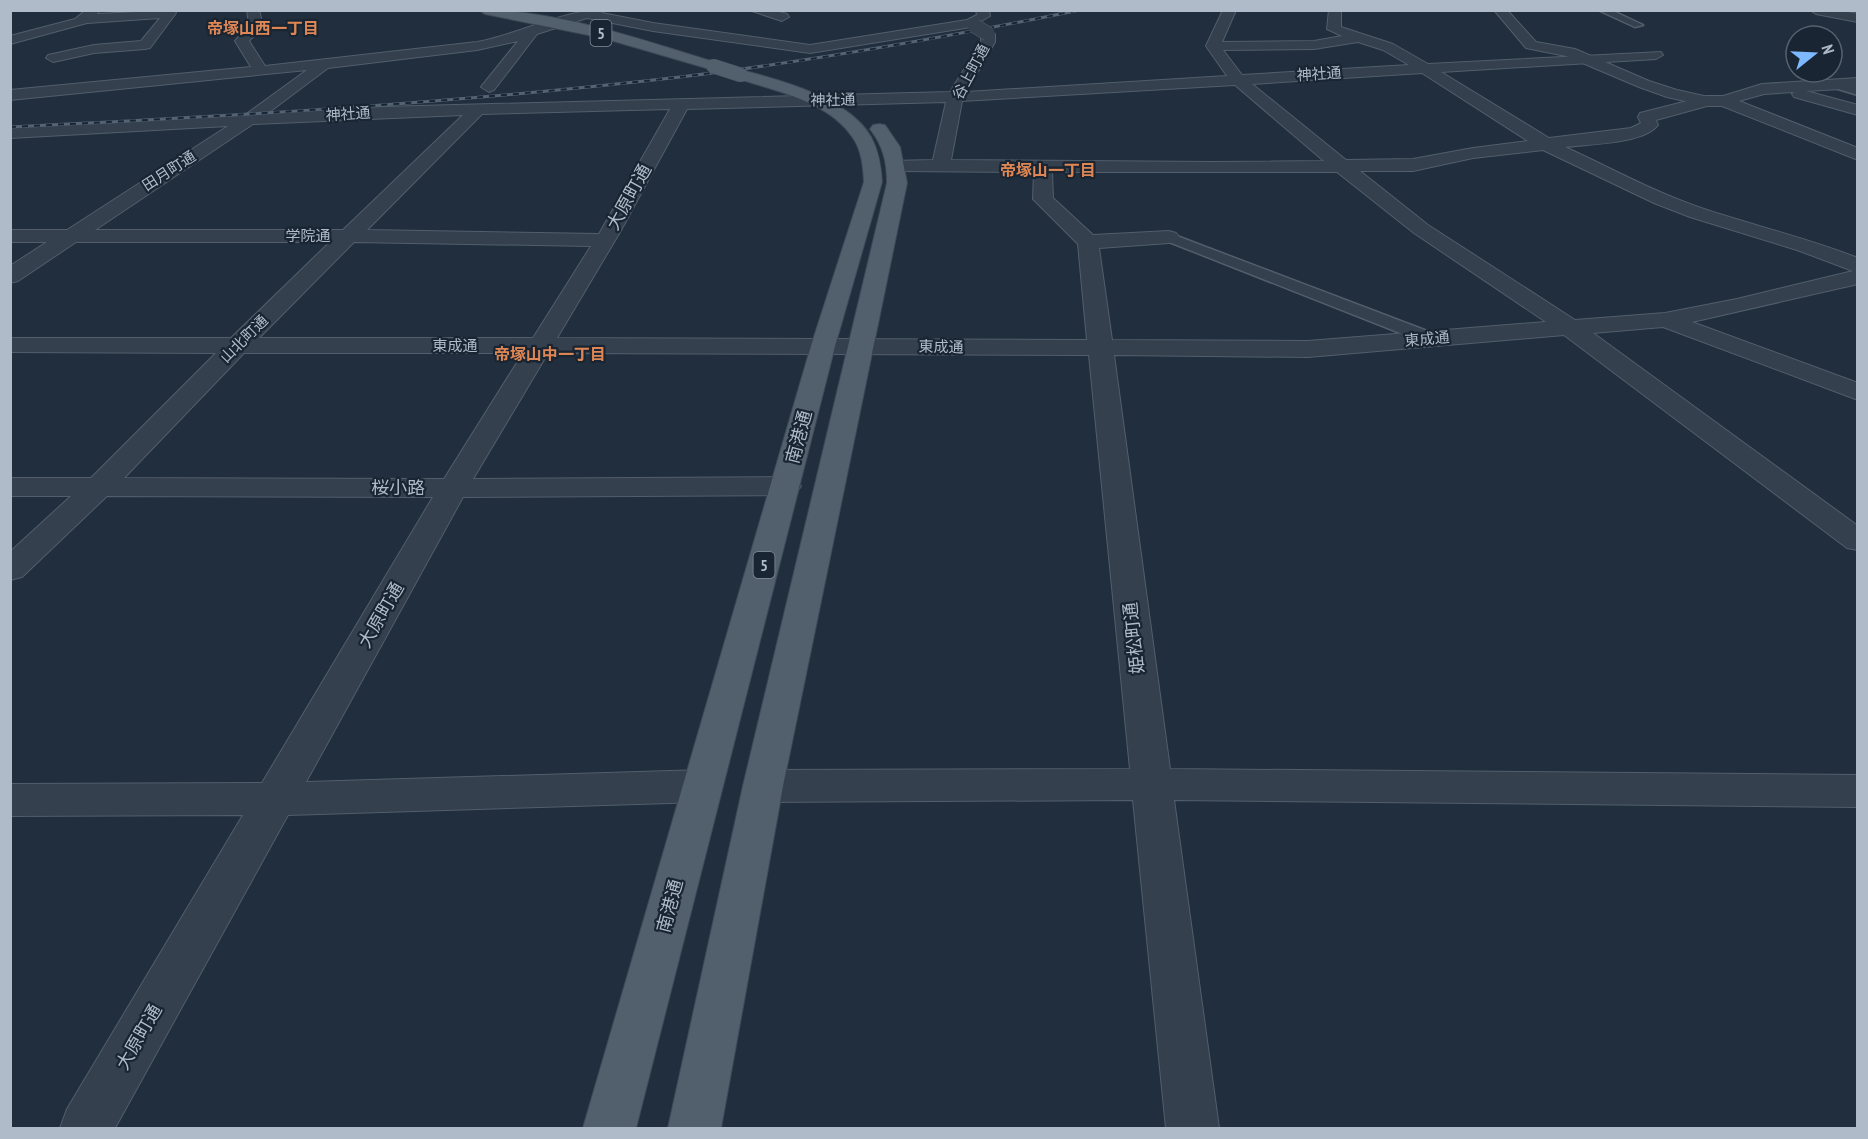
<svg xmlns="http://www.w3.org/2000/svg" width="1868" height="1139" font-family="'PT Sans Narrow','Noto Sans JP',sans-serif">
<style>
.lines{fill:none;stroke-linecap:round;stroke-linejoin:round}
.service-casing{stroke:#525e6b;stroke-width:3}
.minor-casing{stroke:#525e6b;stroke-width:2}
.tertiary-casing{stroke:#525e6b;stroke-width:2}
.primary-casing{stroke:#3d4956;stroke-width:2}
.service{fill:#34404d;fill-rule:evenodd}
.minor{fill:#34404d;fill-rule:evenodd}
.tertiary{fill:#34404d;fill-rule:evenodd}
.primary{fill:#525f6d;fill-rule:evenodd}
.rail-casing{stroke:#556474;stroke-width:3}
.rail{stroke:#192532;stroke-width:2;stroke-dasharray:6;stroke-linecap:butt}
.minor-bridge-casing{stroke:#525e6b;stroke-width:15;stroke-linecap:butt}
.primary-bridge-casing{stroke:#3d4956;stroke-width:15;stroke-linecap:butt}
.minor-bridge{stroke:#34404d;stroke-width:14}
.primary-bridge{stroke:#525f6d;stroke-width:14}
.labels{text-anchor:middle;stroke-width:4.5;stroke-linejoin:round;paint-order:stroke}
.far-street-label{font-size:15px;fill:#afbbc9;stroke:#192532}
.far-neighbourhood-label{font-size:16px;font-weight:bold;fill:#df8754;stroke:#192532}
.shield{fill:#192532;stroke:#828e9c;stroke-width:1.5}
.shield-label{font-size:16px;font-weight:bold;fill:#afbbc9}
.street-label{font-size:18px;fill:#afbbc9;stroke:#192532}
</style>
<rect width="100%" height="100%" fill="#202e3d"/>
<g class="lines">
<defs>
<path id="service" d="M 1598,10 L 1611,10 L 1643,25 L 1635,27 Z
M 1832,81 L 1858,88 L 1858,95 L 1828,86 L 1828,82 Z
M 1169,233 L 1435,334 L 1437,338 L 1429,343 L 1423,342 L 1164,240 L 1162,237 L 1164,234 Z"/>
<path id="minor" d="M 86,10 L 100,10 L 97,14 L 175,10 L 176,13 L 150,48 L 145,49 L 94,53 L 53,62 L 46,58 L 48,55 L 94,45 L 141,41 L 160,18 L 87,23 L 10,44 L 10,36 L 75,19 Z
M 247,10 L 259,10 L 263,26 L 249,41 L 265,66 L 477,42 C 520,34 561,10 604,10 L 602,13 L 653,23 L 810,45 L 967,20 L 977,15 L 976,10 L 989,10 L 990,16 L 971,27 L 810,53 L 653,31 L 587,18 L 537,34 L 494,90 L 489,92 L 481,87 L 518,41 L 477,50 L 328,68 L 268,113 L 382,107 L 950,92 L 981,42 L 981,34 L 988,30 L 995,34 L 995,42 L 966,92 L 1227,76 L 1206,46 L 1223,10 L 1236,10 L 1222,42 L 1314,41 L 1342,36 L 1327,29 L 1329,10 L 1341,10 L 1341,27 L 1393,44 L 1428,64 L 1661,52 L 1663,55 L 1656,59 L 1441,72 L 1549,138 L 1631,128 L 1641,123 L 1638,117 L 1640,113 L 1707,96 L 1723,96 L 1762,84 L 1858,78 L 1858,88 L 1806,91 L 1858,105 L 1858,115 L 1794,97 L 1792,94 L 1794,92 L 1764,94 L 1739,101 L 1858,148 L 1858,160 L 1722,106 L 1707,106 L 1656,120 L 1658,125 C 1644,144 1589,144 1565,147 C 1611,168 1656,193 1704,209 C 1755,226 1807,238 1858,258 L 1858,284 L 1692,322 L 1858,383 L 1858,400 L 1663,327 L 1593,333 L 1858,526 L 1858,550 L 1847,548 L 1564,335 L 1308,357 L 1114,355 L 1170,769 L 1858,775 L 1858,807 L 1174,800 L 1219,1128 L 1166,1128 L 1133,800 L 763,802 L 749,797 L 743,786 L 749,775 L 763,770 L 1130,769 L 1089,355 L 548,353 L 473,479 L 786,477 L 797,480 L 801,486 L 797,492 L 786,495 L 463,497 L 306,782 L 703,770 L 717,775 L 723,786 L 717,797 L 703,802 L 288,815 L 115,1128 L 60,1128 L 67,1109 L 243,815 L 10,816 L 10,784 L 262,783 L 433,497 L 107,496 L 22,577 L 10,580 L 10,552 L 71,496 L 10,496 L 10,478 L 91,478 L 216,353 L 10,352 L 10,338 L 231,338 L 330,242 L 76,242 L 18,281 L 10,283 L 10,266 L 47,242 L 10,242 L 10,230 L 67,230 L 228,126 L 10,138 L 10,128 L 245,115 L 307,70 L 10,100 L 10,90 L 251,67 L 235,41 L 249,25 ZM 1358,42 L 1383,50 L 1409,65 L 1242,75 L 1223,50 L 1314,49 ZM 1422,73 L 1528,141 L 1473,148 L 1413,159 L 1346,160 L 1252,84 ZM 1235,85 L 1324,161 L 1214,162 L 951,160 L 962,101 ZM 946,102 L 933,160 L 891,161 L 888,165 L 891,169 L 897,171 L 1034,172 L 1033,199 L 1078,244 L 1087,340 L 557,338 L 620,232 L 687,109 ZM 670,109 L 599,234 L 367,230 L 482,114 ZM 463,115 L 343,230 L 95,230 L 253,124 ZM 1543,150 L 1654,203 L 1690,217 L 1797,250 L 1853,271 L 1737,299 L 1665,313 L 1575,320 L 1428,225 L 1360,171 L 1413,171 L 1473,158 ZM 1052,172 L 1337,172 L 1414,233 L 1546,322 L 1308,341 L 1112,340 L 1099,248 L 1169,243 L 1176,241 L 1179,237 L 1176,233 L 1169,231 L 1093,235 L 1053,198 ZM 354,242 L 591,246 L 533,338 L 259,338 ZM 244,353 L 523,353 L 444,479 L 124,478 Z
M 749,10 L 772,10 L 787,14 L 789,17 L 782,21 Z
M 1810,10 L 1839,10 L 1858,14 L 1858,22 L 1816,14 Z"/>
<path id="tertiary" d="M 1494,10 L 1507,10 L 1536,42 L 1575,49 L 1649,81 L 1677,90 L 1713,98 L 1715,101 L 1707,106 L 1667,97 L 1639,87 L 1566,56 L 1526,48 Z"/>
<path id="primary" d="M 479,10 C 559,10 642,40 718,63 L 720,66 L 713,70 L 603,38 L 485,14 Z
M 741,70 C 781,80 850,99 871,137 C 879,152 881,166 882,182 L 835,346 L 636,1128 L 583,1128 L 811,346 L 864,182 C 863,167 862,151 853,138 C 829,101 775,91 736,78 L 733,75 L 736,72 Z
M 879,124 L 885,125 L 900,147 L 907,183 L 783,786 L 721,1128 L 668,1128 L 743,786 L 887,183 C 887,161 883,146 870,129 L 873,125 Z"/>
</defs>
<!-- service casing -->
<use href="#service" class="service-casing"/>
<!-- minor casing -->
<use href="#minor" class="minor-casing"/>
<!-- tertiary casing -->
<use href="#tertiary" class="tertiary-casing"/>
<!-- primary casing -->
<use href="#primary" class="primary-casing"/>
<!-- service -->
<use href="#service" class="service"/>
<!-- minor -->
<use href="#minor" class="minor"/>
<!-- tertiary -->
<use href="#tertiary" class="tertiary"/>
<!-- primary -->
<use href="#primary" class="primary"/>
<defs>
<path id="rail" d="M 10,127 C 234,116 457,103 680,77 C 814,61 947,37 1080,10"/>
</defs>
<!-- rail casing -->
<use href="#rail" class="rail-casing"/>
<!-- rail -->
<use href="#rail" class="rail"/>
<defs>
<path id="minor-bridge" d="M 975,26 L 988,34"/>
<path id="primary-bridge" d="M 713,66 L 741,75"/>
</defs>
<!-- minor-bridge casing -->
<use href="#minor-bridge" class="minor-bridge-casing"/>
<!-- primary-bridge casing -->
<use href="#primary-bridge" class="primary-bridge-casing"/>
<!-- minor-bridge -->
<use href="#minor-bridge" class="minor-bridge"/>
<!-- primary-bridge -->
<use href="#primary-bridge" class="primary-bridge"/>
</g>
<g class="labels">
<!-- far-street labels -->
<g class="far-street-label">
<text transform="translate(971 72) rotate(-62)" y="5">谷上町通</text>
<text transform="translate(1319 74) rotate(-4)" y="5">神社通</text>
<text transform="translate(833 100) rotate(-1)" y="5">神社通</text>
<text transform="translate(348 114) rotate(-4)" y="5">神社通</text>
<text transform="translate(169 171) rotate(-33)" y="5">田月町通</text>
<text x="308" y="241">学院通</text>
<text transform="translate(244 339) rotate(-45)" y="5">山北町通</text>
<text transform="translate(1427 339) rotate(-5)" y="5">東成通</text>
<text x="455" y="351">東成通</text>
<text transform="translate(941 347) rotate(1)" y="5">東成通</text>
</g>
<!-- far-neighbourhood labels -->
<g class="far-neighbourhood-label">
<text x="263" y="34">帝塚山西一丁目</text>
<text x="1048" y="176">帝塚山一丁目</text>
<text x="550" y="360">帝塚山中一丁目</text>
</g>
<!-- shield labels -->
<g class="shield">
<rect x="590.5" y="20" width="21" height="26" rx="4.5"/>
<rect x="753.5" y="552" width="21" height="26" rx="4.5"/>
</g>
<g class="shield-label">
<text x="601" y="39">5</text>
<text x="764" y="571">5</text>
</g>
<!-- street labels -->
<g class="street-label">
<text transform="translate(629 197) rotate(-61)" y="6">大原町通</text>
<text transform="translate(799 437) rotate(-75)" y="6">南港通</text>
<text x="398" y="494">桜小路</text>
<text transform="translate(381 615) rotate(-60)" y="6">大原町通</text>
<text transform="translate(1134 638) rotate(-96)" y="6">姫松町通</text>
<text transform="translate(670 906) rotate(-75)" y="6">南港通</text>
<text transform="translate(139 1037) rotate(-60)" y="6">大原町通</text>
</g>
</g>
<!-- border -->
<rect width="1868" height="1139" fill="none" stroke="#afbbc9" stroke-width="24"/>
<!-- north arrow -->
<g transform="translate(1814 54) rotate(72)"><circle r="28" fill="#192532" stroke="#55616e" stroke-width="1.5"/>
<path d="M0-4.5L10 22L0 15L-10 22Z" fill="#7eb8ff"/>
<text y="-9" font-size="16" font-weight="bold" text-anchor="middle" fill="#afbbc9">N</text>
</g>
</svg>
